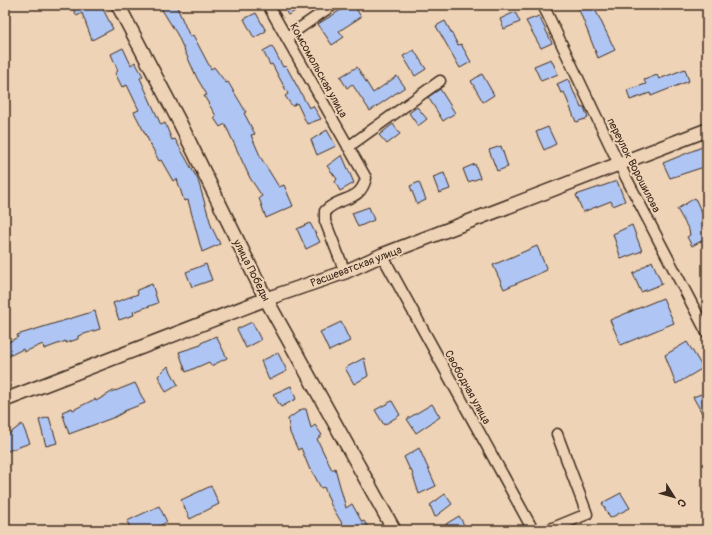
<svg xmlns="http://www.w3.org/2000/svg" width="712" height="535" font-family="Pangolin,sans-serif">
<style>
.building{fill:#afc6f5;stroke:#3b2a1e}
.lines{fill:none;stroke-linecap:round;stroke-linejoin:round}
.street-casing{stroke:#3b2a1e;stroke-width:13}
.secondary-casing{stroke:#3b2a1e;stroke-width:16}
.street{stroke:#efd3b6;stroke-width:10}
.secondary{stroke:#efd3b6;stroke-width:13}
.labels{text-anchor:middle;stroke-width:4;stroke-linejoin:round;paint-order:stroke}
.street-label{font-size:11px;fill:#3b2a1e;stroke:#efd3b6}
</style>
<rect width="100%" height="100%" fill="#efd3b6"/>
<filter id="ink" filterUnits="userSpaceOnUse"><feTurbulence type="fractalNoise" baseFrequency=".025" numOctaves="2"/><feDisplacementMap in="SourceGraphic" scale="8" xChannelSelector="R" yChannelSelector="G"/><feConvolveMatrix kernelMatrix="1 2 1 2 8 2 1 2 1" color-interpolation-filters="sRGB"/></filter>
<g filter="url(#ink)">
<!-- building -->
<path class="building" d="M 71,5 L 101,5 L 113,29 L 92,40 L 82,13 L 77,16 Z
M 159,5 L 176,5 L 190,37 L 193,35 L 211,69 L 214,67 L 226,83 L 228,82 L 246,112 L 244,113 L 255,134 L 251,135 L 261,158 L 279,187 L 284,185 L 293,206 L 266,218 L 259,198 L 262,196 L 250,178 L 225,124 L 220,127 L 214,118 L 216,116 L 204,96 L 207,95 L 197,78 L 177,34 Z
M 282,5 L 306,5 L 288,15 Z
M 349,5 L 354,5 L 361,17 L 339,31 L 344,37 L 332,45 L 318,24 Z
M 582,5 L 593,5 L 615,50 L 598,58 L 578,7 Z
M 515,12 L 520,22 L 504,29 L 500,19 Z
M 256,13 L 266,31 L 254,38 L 244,19 Z
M 539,16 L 552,43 L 541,48 L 526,21 Z
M 445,21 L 458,45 L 461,44 L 471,62 L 460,68 L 436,26 Z
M 272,46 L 283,67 L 286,66 L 309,108 L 313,106 L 321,119 L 307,124 L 297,103 L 292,106 L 285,96 L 288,94 L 272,64 L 270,65 L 263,51 Z
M 123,48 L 131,65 L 135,62 L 143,76 L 140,78 L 161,125 L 165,123 L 172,140 L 175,139 L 198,180 L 212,228 L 220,244 L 202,252 L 188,200 L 184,201 L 177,179 L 173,181 L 161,160 L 159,161 L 134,112 L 139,110 L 127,85 L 122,87 L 115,73 L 118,71 L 111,54 Z
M 414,50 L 426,69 L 415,76 L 403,56 Z
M 551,59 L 558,74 L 541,81 L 534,66 Z
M 357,67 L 373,93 L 397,76 L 405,87 L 370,111 L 352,84 L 347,88 L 340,77 Z
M 685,69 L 689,81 L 651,96 L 650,93 L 630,100 L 627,90 L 646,84 L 644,80 L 657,75 L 659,79 Z
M 482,74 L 494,95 L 483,102 L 471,81 Z
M 568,79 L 575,95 L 576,94 L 581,108 L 584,107 L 588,118 L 576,122 L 564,92 L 561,93 L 557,84 Z
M 440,89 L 455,113 L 443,121 L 428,97 Z
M 417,107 L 427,119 L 418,126 L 409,113 Z
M 393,124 L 400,134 L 387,144 L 379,135 Z
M 548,127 L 556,144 L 544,150 L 536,132 Z
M 327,130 L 336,146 L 317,155 L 311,140 Z
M 501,146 L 508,167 L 497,171 L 489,150 Z
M 702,147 L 707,160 L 707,166 L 670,178 L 663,163 Z
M 342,155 L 354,183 L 340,191 L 335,182 L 337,179 L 327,166 Z
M 475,164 L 480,178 L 468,182 L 463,169 Z
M 444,173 L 450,189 L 439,193 L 433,177 Z
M 617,181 L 625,201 L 613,206 L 611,201 L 583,212 L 576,195 Z
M 419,182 L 426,200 L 417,204 L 410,186 Z
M 695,198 L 707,224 L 707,238 L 692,246 L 687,237 L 690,235 L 689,230 L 677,209 Z
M 369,207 L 374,220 L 358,227 L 352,213 Z
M 310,223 L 320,242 L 306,249 L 297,229 Z
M 632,225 L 642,251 L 621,259 L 613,234 Z
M 537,246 L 547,270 L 504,289 L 493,265 Z
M 652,261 L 662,284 L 641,292 L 633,274 Z
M 206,264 L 212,280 L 192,287 L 186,272 Z
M 152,284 L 158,303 L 133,312 L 134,315 L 119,320 L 113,303 L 138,294 L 137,290 Z
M 663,298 L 674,323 L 621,345 L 610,320 Z
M 95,311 L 100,329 L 78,336 L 78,339 L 66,343 L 66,341 L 44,349 L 43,344 L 24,352 L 23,349 L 5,358 L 5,344 L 18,337 L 17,335 Z
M 252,322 L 261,340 L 246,348 L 237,329 Z
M 341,322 L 350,341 L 329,351 L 320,332 Z
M 216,336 L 227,358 L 211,366 L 209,362 L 186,372 L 179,352 L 201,345 L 201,343 Z
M 687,342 L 703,368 L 676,384 L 665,355 Z
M 278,353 L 287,371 L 269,380 L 261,361 Z
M 364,358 L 368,376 L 354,384 L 345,368 Z
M 168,366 L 178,385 L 166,392 L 158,376 Z
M 135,383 L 145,403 L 124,411 L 124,412 L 115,417 L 69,434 L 62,412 L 72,408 L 73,410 L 95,399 L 96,401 L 115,390 L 115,391 Z
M 291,386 L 296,399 L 281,407 L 273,394 Z
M 707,392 L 707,422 L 693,397 Z
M 392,401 L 400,415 L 384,425 L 375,410 Z
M 432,404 L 440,417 L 416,433 L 407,419 Z
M 302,409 L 306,409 L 311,428 L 315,425 L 322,435 L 317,439 L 332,470 L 335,468 L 346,508 L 352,504 L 362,522 L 364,521 L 370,530 L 346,530 L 331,505 L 324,487 L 321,488 L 311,469 L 310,470 L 301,448 L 298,450 L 290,433 L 288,419 Z
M 49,417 L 57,443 L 46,446 L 39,420 Z
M 22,424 L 30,443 L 5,452 L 5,437 Z
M 419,448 L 436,486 L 419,494 L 411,469 L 410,470 L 404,457 Z
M 211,486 L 219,504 L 190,519 L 181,500 Z
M 621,493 L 630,508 L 610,518 L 602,503 Z
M 445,494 L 452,504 L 435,517 L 430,505 Z
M 159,506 L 167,522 L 151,530 L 131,530 L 127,521 Z
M 459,516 L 467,530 L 450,530 L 446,524 Z"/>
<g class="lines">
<defs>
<path id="street" d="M 268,5 L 366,178 C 360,203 341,195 325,211 L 325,221 L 345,272
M 543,5 L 619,164 L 707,333
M 287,37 L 333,5
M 348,147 L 440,81
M 382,255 L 533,530
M 548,530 L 587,514 L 557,434"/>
<path id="secondary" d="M 118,5 L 180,123 L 266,299 L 394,530
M 5,400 L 266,299 L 345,272 L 382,255 L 707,130"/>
</defs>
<!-- street casing -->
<use href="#street" class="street-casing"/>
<!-- secondary casing -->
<use href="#secondary" class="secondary-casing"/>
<!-- street -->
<use href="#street" class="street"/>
<!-- secondary -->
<use href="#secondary" class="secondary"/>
</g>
</g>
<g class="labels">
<!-- street labels -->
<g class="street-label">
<text transform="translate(319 70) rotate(61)" y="4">Комсомольская улица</text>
<text transform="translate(634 165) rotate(63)" y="4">переулок Ворошилова</text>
<text transform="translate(356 266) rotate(-21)" y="4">Расшеватская улица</text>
<text transform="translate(252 270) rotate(63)" y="4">улица Победы</text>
<text transform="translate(468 387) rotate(61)" y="4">Свободная улица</text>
</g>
</g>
<!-- margin -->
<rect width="712" height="535" fill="none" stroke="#efd3b6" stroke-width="20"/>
<rect x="10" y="10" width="692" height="515" fill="none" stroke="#3b2a1e" stroke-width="1.5" filter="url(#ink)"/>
<!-- north arrow -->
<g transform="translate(674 497) rotate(127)" stroke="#efd3b6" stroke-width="3" paint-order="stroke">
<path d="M0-3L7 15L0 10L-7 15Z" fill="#3b2a1e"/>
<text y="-6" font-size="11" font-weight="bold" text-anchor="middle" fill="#3b2a1e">С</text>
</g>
</svg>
